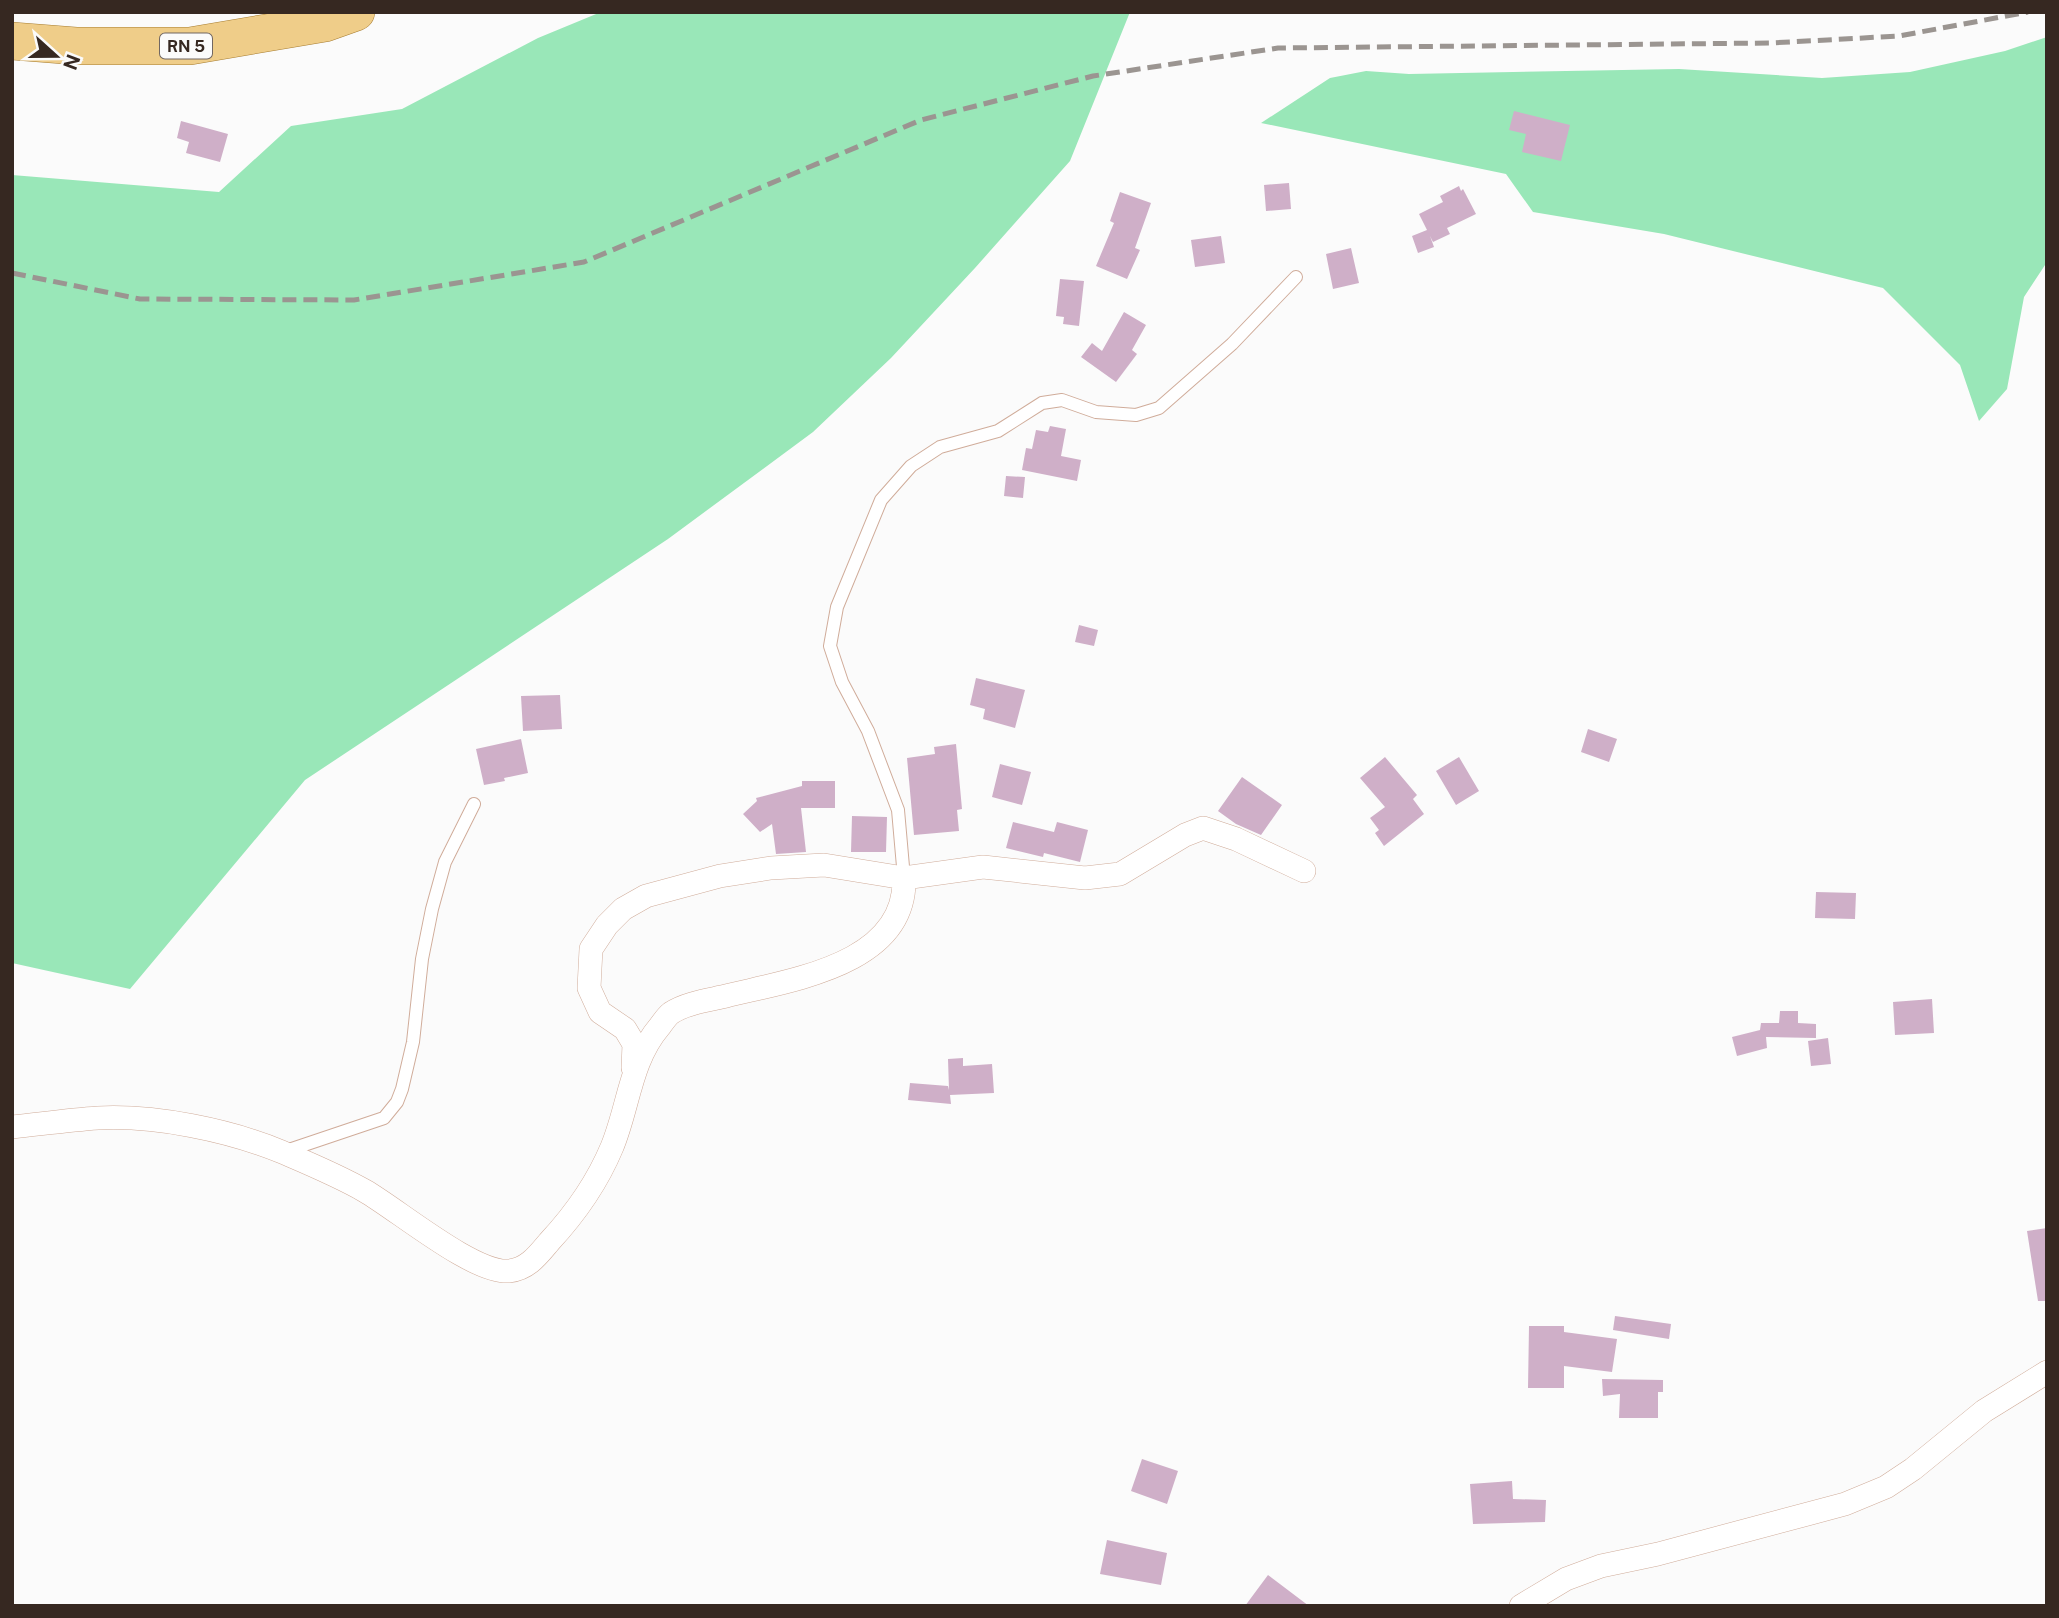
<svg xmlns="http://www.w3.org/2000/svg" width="2059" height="1618" font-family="'Public Sans',sans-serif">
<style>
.green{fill:#99e7b8}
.building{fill:#cfafc8}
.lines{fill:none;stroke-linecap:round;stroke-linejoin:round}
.lane-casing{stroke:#d0ac9a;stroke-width:14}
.street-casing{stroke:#d0ac9a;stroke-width:24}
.primary-casing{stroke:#a77d31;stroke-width:38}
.lane{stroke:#fff;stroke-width:12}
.street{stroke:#fff;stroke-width:23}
.primary{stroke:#efcd89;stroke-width:37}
.rail{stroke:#9b9591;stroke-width:5;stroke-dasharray:14 7;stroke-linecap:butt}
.labels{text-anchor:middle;stroke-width:5;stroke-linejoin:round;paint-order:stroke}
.shield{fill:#fbfbfb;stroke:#716762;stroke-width:2}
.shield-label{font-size:16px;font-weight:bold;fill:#362821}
</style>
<rect width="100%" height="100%" fill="#fbfbfb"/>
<path class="green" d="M 601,12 L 1130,12 L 1070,161 L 975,268 L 891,358 L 813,432 L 668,539 L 305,780 L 130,989 L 12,963 L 12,175 L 219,192 L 291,126 L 402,109 L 538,38 Z
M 2047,37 L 2047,262 L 2024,297 L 2007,389 L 1979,421 L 1960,365 L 1883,288 L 1664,234 L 1533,212 L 1506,174 L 1261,123 L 1330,78 L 1366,71 L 1409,74 L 1679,69 L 1822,78 L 1910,72 L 2005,51 Z"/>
<path class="building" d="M 1514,111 L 1570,125 L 1561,161 L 1522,152 L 1526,134 L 1509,130 Z
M 181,121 L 228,134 L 220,162 L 186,153 L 189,142 L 177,138 Z
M 1289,183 L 1291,209 L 1266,211 L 1264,185 Z
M 1459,186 L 1461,191 L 1463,189 L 1476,214 L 1447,228 L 1450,234 L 1433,242 L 1430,236 L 1434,247 L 1418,253 L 1412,236 L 1427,230 L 1419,214 L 1443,202 L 1440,196 Z
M 1120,192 L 1151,203 L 1135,248 L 1140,250 L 1127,279 L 1096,266 L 1114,223 L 1110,221 Z
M 1221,236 L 1225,263 L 1195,267 L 1191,240 Z
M 1351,248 L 1359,283 L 1333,289 L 1326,254 Z
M 1060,279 L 1084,281 L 1079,326 L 1063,324 L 1064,317 L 1056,316 Z
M 1124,312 L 1146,325 L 1132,350 L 1137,354 L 1116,382 L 1081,357 L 1092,343 L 1102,351 Z
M 1050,426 L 1066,429 L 1061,456 L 1081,460 L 1077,481 L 1022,470 L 1026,448 L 1032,449 L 1036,430 L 1048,432 Z
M 1006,476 L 1025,477 L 1023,498 L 1004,496 Z
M 1079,625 L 1098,630 L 1094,646 L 1075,642 Z
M 976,678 L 1025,690 L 1015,728 L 983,719 L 985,709 L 970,705 Z
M 560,695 L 562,729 L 523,731 L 521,696 Z
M 1588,729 L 1617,739 L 1609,762 L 1581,752 Z
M 521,739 L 528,773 L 504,778 L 505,781 L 484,785 L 476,749 Z
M 956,744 L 962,809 L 957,810 L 959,831 L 914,835 L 907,758 L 935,754 L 934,747 Z
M 1385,757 L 1417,795 L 1413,799 L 1424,814 L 1384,846 L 1375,833 L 1379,830 L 1370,818 L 1385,807 L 1360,778 Z
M 1459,757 L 1479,791 L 1456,805 L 1436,771 Z
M 1000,764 L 1031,772 L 1022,805 L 992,797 Z
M 1242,777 L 1282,805 L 1261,835 L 1236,824 L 1218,811 Z
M 802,781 L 835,781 L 835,808 L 801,808 L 806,852 L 776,854 L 772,824 L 760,832 L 743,814 L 757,801 L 756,798 L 802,786 Z
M 852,816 L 887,817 L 886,852 L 851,852 Z
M 1013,822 L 1054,832 L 1057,822 L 1088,830 L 1080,862 L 1044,853 L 1043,857 L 1006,848 Z
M 1816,892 L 1856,893 L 1855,919 L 1815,918 Z
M 1932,999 L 1934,1033 L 1895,1035 L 1893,1002 Z
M 1780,1011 L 1798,1011 L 1798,1023 L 1816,1024 L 1816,1038 L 1766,1037 L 1767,1048 L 1737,1056 L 1732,1037 L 1760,1030 L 1761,1023 L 1779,1023 Z
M 1828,1038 L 1831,1064 L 1811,1066 L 1808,1041 Z
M 963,1058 L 963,1066 L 992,1064 L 994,1093 L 950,1095 L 951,1104 L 908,1100 L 910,1083 L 948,1086 L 949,1090 L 948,1059 Z
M 2047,1228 L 2047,1301 L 2038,1301 L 2027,1231 Z
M 1615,1316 L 1671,1324 L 1669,1339 L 1613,1330 Z
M 1529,1326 L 1564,1326 L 1564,1332 L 1617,1339 L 1612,1372 L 1564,1366 L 1564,1388 L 1528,1388 Z
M 1602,1379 L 1663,1380 L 1663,1392 L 1658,1392 L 1658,1418 L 1619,1418 L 1620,1394 L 1603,1396 Z
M 1142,1459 L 1178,1471 L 1167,1504 L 1131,1491 Z
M 1512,1481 L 1513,1499 L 1546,1500 L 1545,1522 L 1473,1524 L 1470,1484 Z
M 1107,1540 L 1167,1553 L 1161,1585 L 1100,1574 Z
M 1268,1575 L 1309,1606 L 1245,1606 Z"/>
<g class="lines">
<g class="lane-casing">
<path id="lane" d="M 904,878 L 898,810 L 868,731 L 842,682 L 830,646 L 837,607 L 881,500 L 911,466 L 940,447 L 998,431 L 1042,403 L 1062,400 L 1096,412 L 1136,415 L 1159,408 L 1232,344 L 1296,277
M 283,1152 L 384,1118 L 397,1102 L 402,1089 L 413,1042 L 422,959 L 432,909 L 445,862 L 474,804"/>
</g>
<g class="street-casing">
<path id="street" d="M 633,1068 L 634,1044 L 625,1029 L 600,1012 L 589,988 L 591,949 L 607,925 L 623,909 L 646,896 L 720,876 L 771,868 L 824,865 L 904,878 L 983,867 L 1085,878 L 1120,874 L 1185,835 L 1203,828 L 1236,839 L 1304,871
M 12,1127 C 41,1124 69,1120 98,1118 C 155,1115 229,1130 282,1152 C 310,1164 339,1176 365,1191 C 398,1210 474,1274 509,1271 C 528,1269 538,1255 549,1242 C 575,1214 597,1183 612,1147 C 629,1106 630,1061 660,1026 C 663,1022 667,1016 671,1013 C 686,1003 709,1000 726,996 C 790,980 907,965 904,878
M 1521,1606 L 1566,1579 L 1601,1566 L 1658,1554 L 1845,1504 L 1886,1487 L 1913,1469 L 1984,1411 L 2047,1372"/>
</g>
<g class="primary-casing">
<path id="primary" d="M 12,41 L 76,46 L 190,46 L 325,23 L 356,12"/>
</g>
<use href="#lane" class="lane"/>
<use href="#street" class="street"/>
<use href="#primary" class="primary"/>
<path class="rail" d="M 12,273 L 140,299 L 354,300 L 584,262 L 921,120 L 1093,76 L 1278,48 L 1770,43 L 1899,36 L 2028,12"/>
</g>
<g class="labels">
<rect class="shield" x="160" y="33.5" width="52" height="25" rx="5"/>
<g class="shield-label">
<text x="186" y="52">RN 5</text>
</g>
</g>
<rect width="2059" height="1618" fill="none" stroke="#362821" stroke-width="28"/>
<g transform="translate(56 56) rotate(111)" stroke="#fbfbfb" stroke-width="5" paint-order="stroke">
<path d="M0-5L12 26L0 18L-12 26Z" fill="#362821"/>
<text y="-10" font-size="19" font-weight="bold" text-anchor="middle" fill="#362821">N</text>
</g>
</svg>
